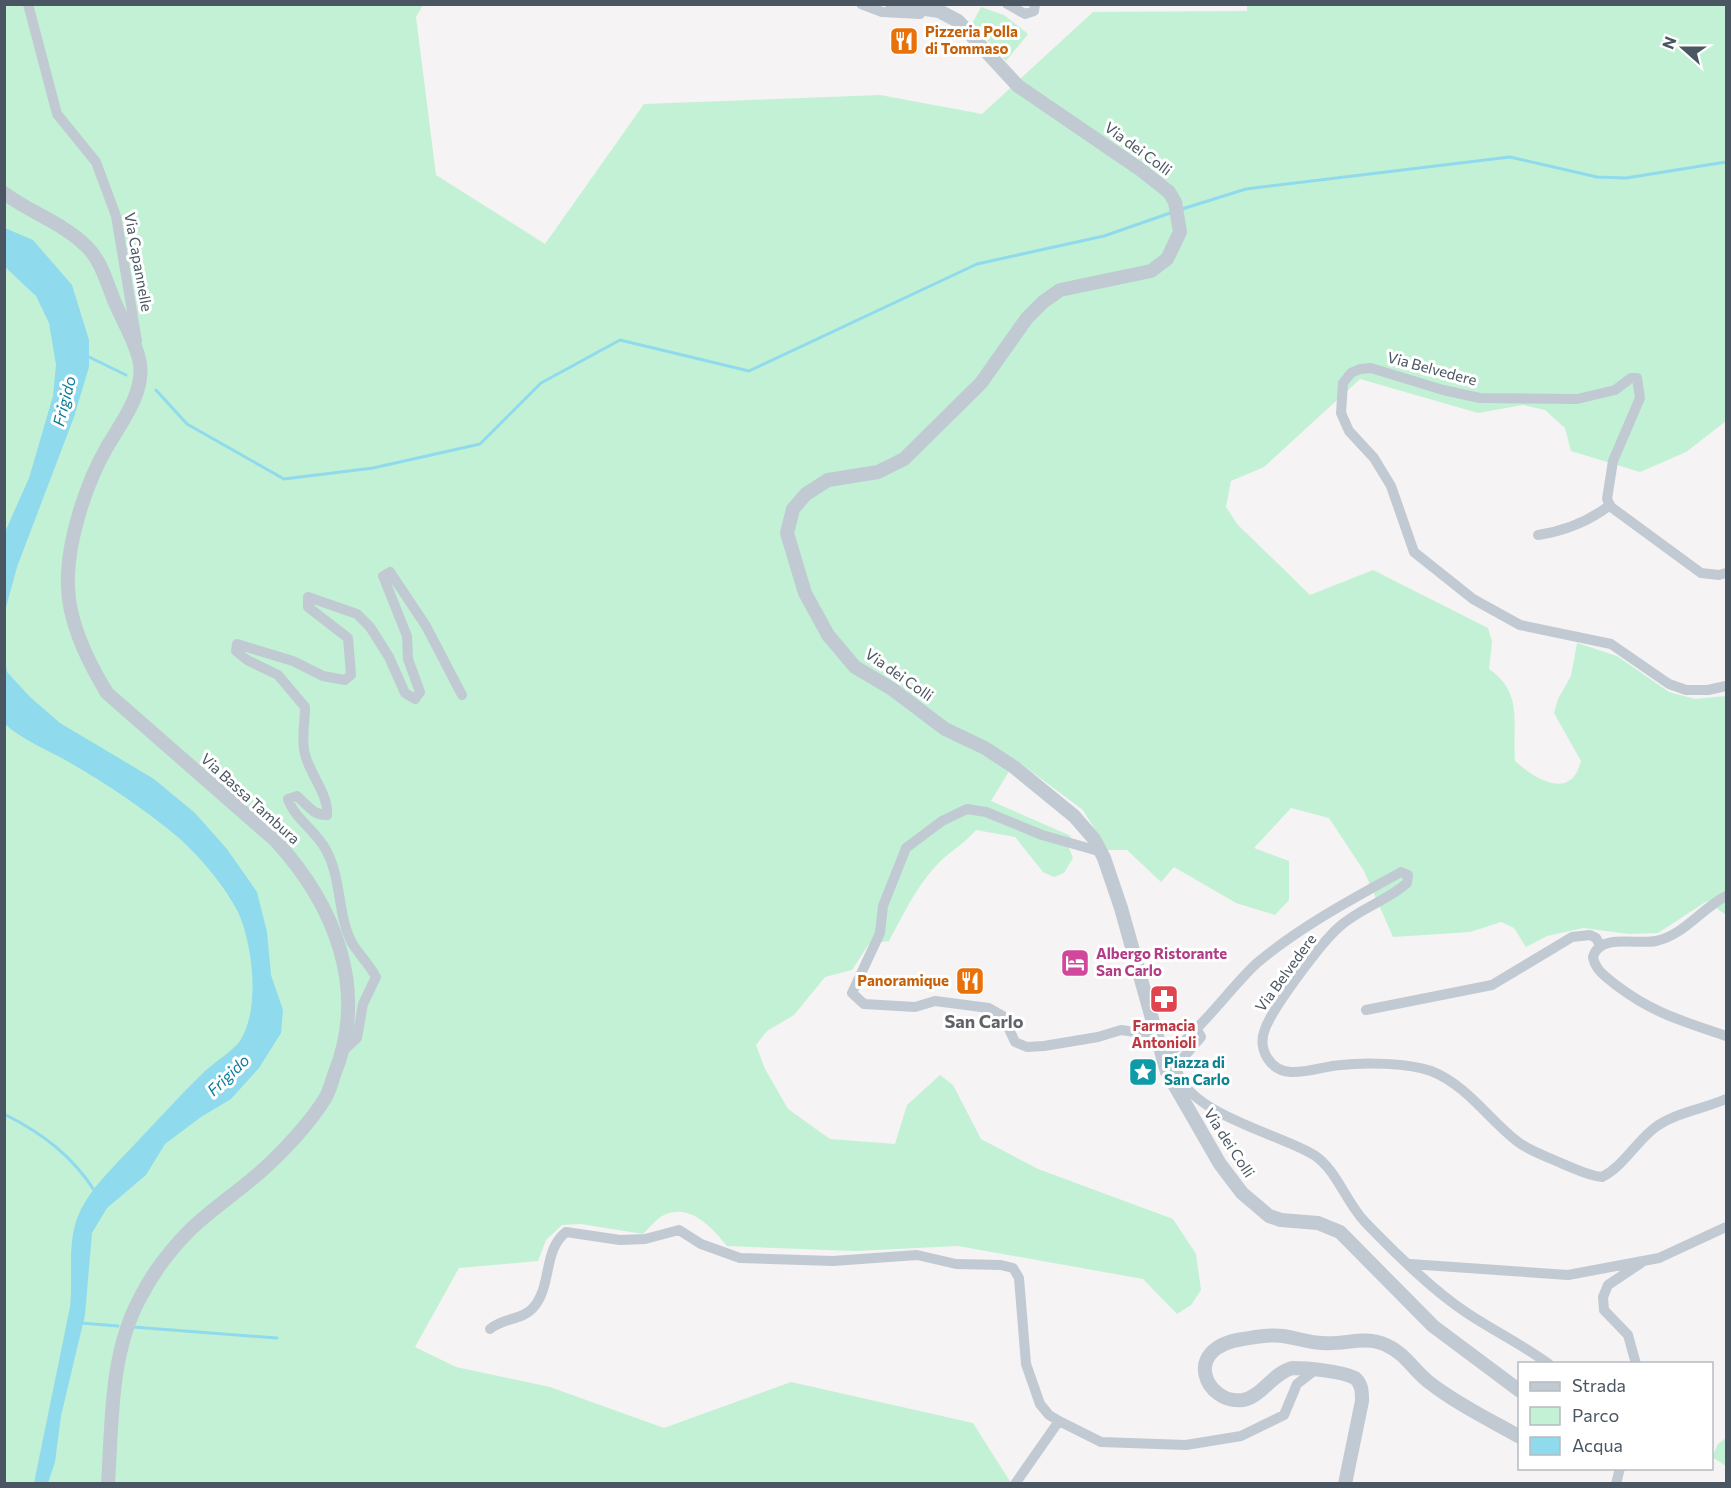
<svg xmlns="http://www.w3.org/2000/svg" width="1731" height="1488" font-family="Commissioner,sans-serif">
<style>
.green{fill:#c3f1d5}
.water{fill:#90daee}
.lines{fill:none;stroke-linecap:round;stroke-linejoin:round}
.stream{stroke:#90daee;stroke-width:3}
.minor{stroke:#c1cad2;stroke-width:10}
.tertiary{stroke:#c1cad2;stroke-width:14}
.labels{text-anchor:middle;stroke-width:6;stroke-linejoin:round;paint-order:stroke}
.food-label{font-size:15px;font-weight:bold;fill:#c56008;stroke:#fff;text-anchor:start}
.street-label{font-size:15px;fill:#4a5661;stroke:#fff}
.hotel-label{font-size:15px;font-weight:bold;fill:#b23c85;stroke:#fff;text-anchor:start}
.health-label{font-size:15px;font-weight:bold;fill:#be3a42;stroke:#fff}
.culture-label{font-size:15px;font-weight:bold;fill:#0d838f;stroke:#fff;text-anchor:start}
.water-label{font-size:16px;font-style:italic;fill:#0c7c9b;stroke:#fff}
.quarter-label{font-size:18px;font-weight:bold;fill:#5f6368;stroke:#fff}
</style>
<rect width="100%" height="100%" fill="#f5f3f3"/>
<path class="green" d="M 1247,4 L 1726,5 L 1726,421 L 1686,452 L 1640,472 L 1571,451 L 1565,428 L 1545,410 L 1523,405 L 1478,413 L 1360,379 L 1264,467 L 1231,481 L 1226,507 L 1238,525 L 1310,595 L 1373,570 L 1488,628 L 1492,642 L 1489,669 C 1524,693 1512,724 1515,761 C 1536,780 1571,801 1581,761 L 1554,713 L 1558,699 L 1571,676 L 1577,643 L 1617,656 L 1669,692 L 1695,699 L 1726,696 L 1726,915 L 1707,901 L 1658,933 L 1629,934 L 1583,928 L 1547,936 L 1526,947 L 1514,928 L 1501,922 L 1470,932 L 1393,937 L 1364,871 L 1329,818 L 1291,808 L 1254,848 L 1289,861 L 1289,900 L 1275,915 L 1236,903 L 1174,867 L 1161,882 L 1127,850 L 1107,850 L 1083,810 L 1016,760 L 991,801 L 1071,836 L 1069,848 L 1073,858 L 1064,873 L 1054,877 L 1043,872 L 1015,837 L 976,830 C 963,845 947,853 934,868 C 915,889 902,917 889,941 L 869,944 L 852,970 L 825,977 L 794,1015 L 767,1031 L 756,1045 L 765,1069 L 788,1109 L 830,1139 L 895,1144 L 907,1105 L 940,1075 L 953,1085 L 981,1139 L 1038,1169 L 1173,1219 L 1196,1254 L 1201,1290 L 1191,1305 L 1177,1314 L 1143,1279 L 958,1246 L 854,1251 L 727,1246 C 712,1228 691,1203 664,1215 C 657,1218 649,1228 643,1234 L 581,1224 L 562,1225 L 546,1240 L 538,1261 L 459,1268 L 415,1347 L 456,1367 L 550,1387 L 664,1428 L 791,1382 L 973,1423 L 1011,1483 L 5,1484 L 5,5 L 423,5 L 416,17 L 436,175 L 545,244 L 644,104 L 880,95 L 982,114 L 1093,12 L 1247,11 Z
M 981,7 L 1004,15 L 1028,34 L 1006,61 L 972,24 Z
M 1726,1438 L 1726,1466 L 1712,1457 L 1718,1444 Z"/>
<path class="water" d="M 5,228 L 33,240 L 72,285 L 89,340 L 89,367 L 74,417 L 17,567 L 5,611 L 5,532 L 29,478 L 53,396 L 56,365 L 49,323 L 36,296 L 5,267 Z
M 4,655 L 7,672 L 30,697 L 60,723 L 154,779 L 195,813 L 227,849 L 257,892 L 267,932 L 271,975 L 283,1010 L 281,1033 L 259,1068 L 231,1099 L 201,1117 L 165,1144 L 146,1175 L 107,1208 L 92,1233 L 85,1315 L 61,1416 L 55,1462 L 48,1483 L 34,1483 L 70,1307 C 74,1271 64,1236 85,1202 C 98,1181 118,1162 135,1144 C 158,1120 180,1095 204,1072 C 213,1063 236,1049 241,1039 C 260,1008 253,945 238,912 C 224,885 201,858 179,838 C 145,809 105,783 67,761 C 46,749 22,740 5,724 Z"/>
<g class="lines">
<path class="stream" d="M 1182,209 L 1246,189 L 1510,157 L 1597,177 L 1626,178 L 1726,162
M 87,356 L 126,375
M 156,390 L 187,424 L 284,479 L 373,468 L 480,444 L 541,383 L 620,340 L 749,371 L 977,264 L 1104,236 L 1173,212
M 4,1114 C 42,1133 73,1156 96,1193
M 81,1323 L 118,1326
M 133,1327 L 277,1338"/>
<path class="minor" d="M 28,4 L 57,114 L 96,162 L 116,216 L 137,341
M 861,4 L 882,12 L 920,14
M 1007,4 L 1025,14 L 1034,11 L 1035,4
M 1538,535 C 1564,531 1588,522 1610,505
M 1726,573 L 1719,575 L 1701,573 L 1611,507 L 1607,499 L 1613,461 L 1640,398 L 1637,378 L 1631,378 L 1615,390 L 1577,399 L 1480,398 L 1443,390 L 1371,368 L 1360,369 L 1351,373 L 1343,383 L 1341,413 L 1349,431 L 1374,458 L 1391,486 L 1414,552 L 1473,599 L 1520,625 L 1611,644 L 1669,684 L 1686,690 L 1708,690 L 1726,686
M 1102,852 L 1042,835 L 986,812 L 967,809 L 942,821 L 906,848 L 883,906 L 880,933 L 852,993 L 864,1004 L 915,1007 L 935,1001 L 989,1008 L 1003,1016 L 1015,1042 L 1027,1047 L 1044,1046 L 1098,1037 L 1121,1030 L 1156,1035
M 1726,896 C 1701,909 1684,935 1656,941 C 1636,945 1600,933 1593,957 C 1595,970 1606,977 1616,985 C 1654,1014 1683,1021 1726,1036
M 1366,1010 L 1492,985 L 1572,937 L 1590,935 L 1596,938 L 1600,945
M 1196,1028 L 1201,1037 L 1176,1066 C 1184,1114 1279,1133 1314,1155 C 1336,1169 1346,1202 1365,1222 C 1395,1253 1432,1290 1467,1313 C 1494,1331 1523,1345 1549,1364
M 345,1049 L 357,1038 L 363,1004 L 376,977 C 369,964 358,953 352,943 C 337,914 342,879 326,850 C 317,832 294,818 288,799 L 297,796 C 306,804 314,816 327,815 C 329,795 309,773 305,754 C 301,740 305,722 305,707 L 278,675 L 247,660 L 236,651 L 237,644 L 293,661 L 323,676 L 345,680 L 351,675 L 348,638 L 308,607 L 308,597 L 357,614 L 370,627 L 389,657 L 405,693 L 415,699 L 420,692 L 408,659 L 407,636 L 383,576 L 390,572 L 426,626 L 462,695
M 1162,1056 C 1190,1045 1232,985 1257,963 C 1301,926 1351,900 1401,872 L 1408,875 L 1407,883 C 1387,901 1360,908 1339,927 C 1321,943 1273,1007 1265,1029 C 1257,1049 1270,1071 1291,1072 C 1307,1073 1325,1066 1341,1065 C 1364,1062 1409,1063 1431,1071 C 1467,1085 1489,1120 1518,1142 C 1531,1152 1549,1157 1563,1164 C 1576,1169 1588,1176 1602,1177 C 1624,1166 1636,1141 1657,1126 C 1678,1112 1703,1109 1726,1099
M 1410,1264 L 1568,1275 L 1659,1258 L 1726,1227
M 490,1329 C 503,1318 521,1320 532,1309 C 553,1287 542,1251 566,1232 L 620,1240 L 645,1239 L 679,1230 L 701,1244 L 740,1258 L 833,1261 L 917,1255 L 956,1264 L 1001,1265 L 1013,1268 L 1019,1278 L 1026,1364 L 1040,1404 L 1049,1415 L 1059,1421 L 1101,1442 L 1186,1445 L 1241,1436 L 1284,1415 L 1297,1384 L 1315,1370
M 1636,1364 L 1628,1335 L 1604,1310 L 1603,1297 L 1608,1285 L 1641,1263
M 1015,1484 L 1059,1421
M 1616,1484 L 1620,1468"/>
<path class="tertiary" d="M 892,4 L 939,11 L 958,21 L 1018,86 L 1141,170 L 1169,192 L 1175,202 L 1180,232 L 1167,259 L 1151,271 L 1060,290 L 1043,302 L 1027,318 L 981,383 L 904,459 L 878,472 L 828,480 L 806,494 L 793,509 L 787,533 L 805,593 L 828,635 L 855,667 L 892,689 L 945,729 L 985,748 L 1014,767 L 1074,816 L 1094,839 L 1104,858 L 1121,908 L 1167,1072 L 1220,1164 L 1242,1193 L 1269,1216 L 1281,1220 L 1318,1223 L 1340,1232 L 1433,1326 L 1520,1391
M 4,193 C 31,213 65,224 88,248 C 102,262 108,287 116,305 C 124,323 137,345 140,364 C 144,394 121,423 107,447 C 86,483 66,544 68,587 C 69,623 88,662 107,693 L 275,840 C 335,905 369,990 334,1075 C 331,1084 329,1093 324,1100 C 309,1124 288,1146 268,1165 C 244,1188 215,1206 191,1229 C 172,1248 152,1274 140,1298 C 110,1353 112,1422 108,1484
M 1345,1484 L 1362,1401 C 1362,1392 1362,1384 1355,1378 C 1342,1371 1306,1368 1292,1368 C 1273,1373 1261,1397 1243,1400 C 1206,1405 1180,1348 1243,1339 C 1256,1337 1270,1334 1283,1336 C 1297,1338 1310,1343 1323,1343 C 1346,1345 1364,1335 1386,1345 C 1405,1353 1414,1371 1430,1383 C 1457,1404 1490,1420 1520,1437"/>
</g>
<defs>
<g id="restaurant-square" transform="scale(1.5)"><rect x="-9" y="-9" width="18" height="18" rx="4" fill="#e8710a" stroke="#fff"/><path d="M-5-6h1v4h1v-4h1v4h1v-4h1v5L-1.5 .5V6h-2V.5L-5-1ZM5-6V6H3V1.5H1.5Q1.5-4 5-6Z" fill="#fff"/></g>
<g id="hotel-square" transform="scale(1.5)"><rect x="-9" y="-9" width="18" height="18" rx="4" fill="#d1479c" stroke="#fff"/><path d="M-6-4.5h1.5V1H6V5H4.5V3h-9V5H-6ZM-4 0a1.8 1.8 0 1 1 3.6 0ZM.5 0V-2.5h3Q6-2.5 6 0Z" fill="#fff"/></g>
<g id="pharmacy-square" transform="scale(1.5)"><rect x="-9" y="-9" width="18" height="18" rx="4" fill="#e0444e" stroke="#fff"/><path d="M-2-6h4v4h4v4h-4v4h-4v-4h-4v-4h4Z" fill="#fff"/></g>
<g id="sight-square" transform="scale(1.5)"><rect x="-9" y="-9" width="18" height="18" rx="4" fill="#0f9aa8" stroke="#fff"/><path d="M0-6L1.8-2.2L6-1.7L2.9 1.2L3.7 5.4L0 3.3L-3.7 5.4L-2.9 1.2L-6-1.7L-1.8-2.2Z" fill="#fff"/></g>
</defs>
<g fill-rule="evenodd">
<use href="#restaurant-square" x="904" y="41"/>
<use href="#hotel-square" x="1075" y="963"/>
<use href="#restaurant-square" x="970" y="981"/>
<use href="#pharmacy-square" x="1164" y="999"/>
<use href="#sight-square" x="1143" y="1072"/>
</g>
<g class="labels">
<g class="food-label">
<text x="925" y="37">Pizzeria Polla<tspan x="925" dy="17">di Tommaso</tspan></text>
<text x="949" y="986" text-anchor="end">Panoramique</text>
</g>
<g class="street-label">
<text transform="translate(1138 149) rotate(36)" y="5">Via dei Colli</text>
<text transform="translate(138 262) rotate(80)" y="5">Via Capannelle</text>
<text transform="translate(1432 369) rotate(15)" y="5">Via Belvedere</text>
<text transform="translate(899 675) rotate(35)" y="5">Via dei Colli</text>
<text transform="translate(250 799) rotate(42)" y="5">Via Bassa Tambura</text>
<text transform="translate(1286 973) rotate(-54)" y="5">Via Belvedere</text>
<text transform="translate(1229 1143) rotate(57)" y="5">Via dei Colli</text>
</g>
<g class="hotel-label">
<text x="1096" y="959">Albergo Ristorante<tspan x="1096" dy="17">San Carlo</tspan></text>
</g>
<g class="health-label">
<text x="1164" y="1031">Farmacia<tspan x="1164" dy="17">Antonioli</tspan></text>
</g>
<g class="culture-label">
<text x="1164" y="1068">Piazza di<tspan x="1164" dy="17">San Carlo</tspan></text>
</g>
<g class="water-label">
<text transform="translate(64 401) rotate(-76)" y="6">Frigido</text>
<text transform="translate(228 1075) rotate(-44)" y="6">Frigido</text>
</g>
<g class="quarter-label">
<text x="984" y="1028">San Carlo</text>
</g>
</g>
<rect width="1731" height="1488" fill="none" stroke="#4a5661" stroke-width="12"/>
<rect x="1518" y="1362" width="195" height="108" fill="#ffffff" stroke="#b7bbc0" stroke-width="1.5"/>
<rect x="1530" y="1382" width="30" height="9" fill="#c1cad2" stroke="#b7bbc0" stroke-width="1.5"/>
<text x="1572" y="1392" font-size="18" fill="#4a5661">Strada</text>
<rect x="1530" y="1407" width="30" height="18" fill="#c3f1d5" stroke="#b7bbc0" stroke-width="1.5"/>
<text x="1572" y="1422" font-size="18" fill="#4a5661">Parco</text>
<rect x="1530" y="1437" width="30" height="18" fill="#90daee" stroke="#b7bbc0" stroke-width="1.5"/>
<text x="1572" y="1452" font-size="18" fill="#4a5661">Acqua</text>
<g transform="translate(1683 48) rotate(291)" stroke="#ffffff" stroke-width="4.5" paint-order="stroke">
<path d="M0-4.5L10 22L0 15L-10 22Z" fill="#4a5661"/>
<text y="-9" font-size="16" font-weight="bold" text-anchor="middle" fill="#4a5661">N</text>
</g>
</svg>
